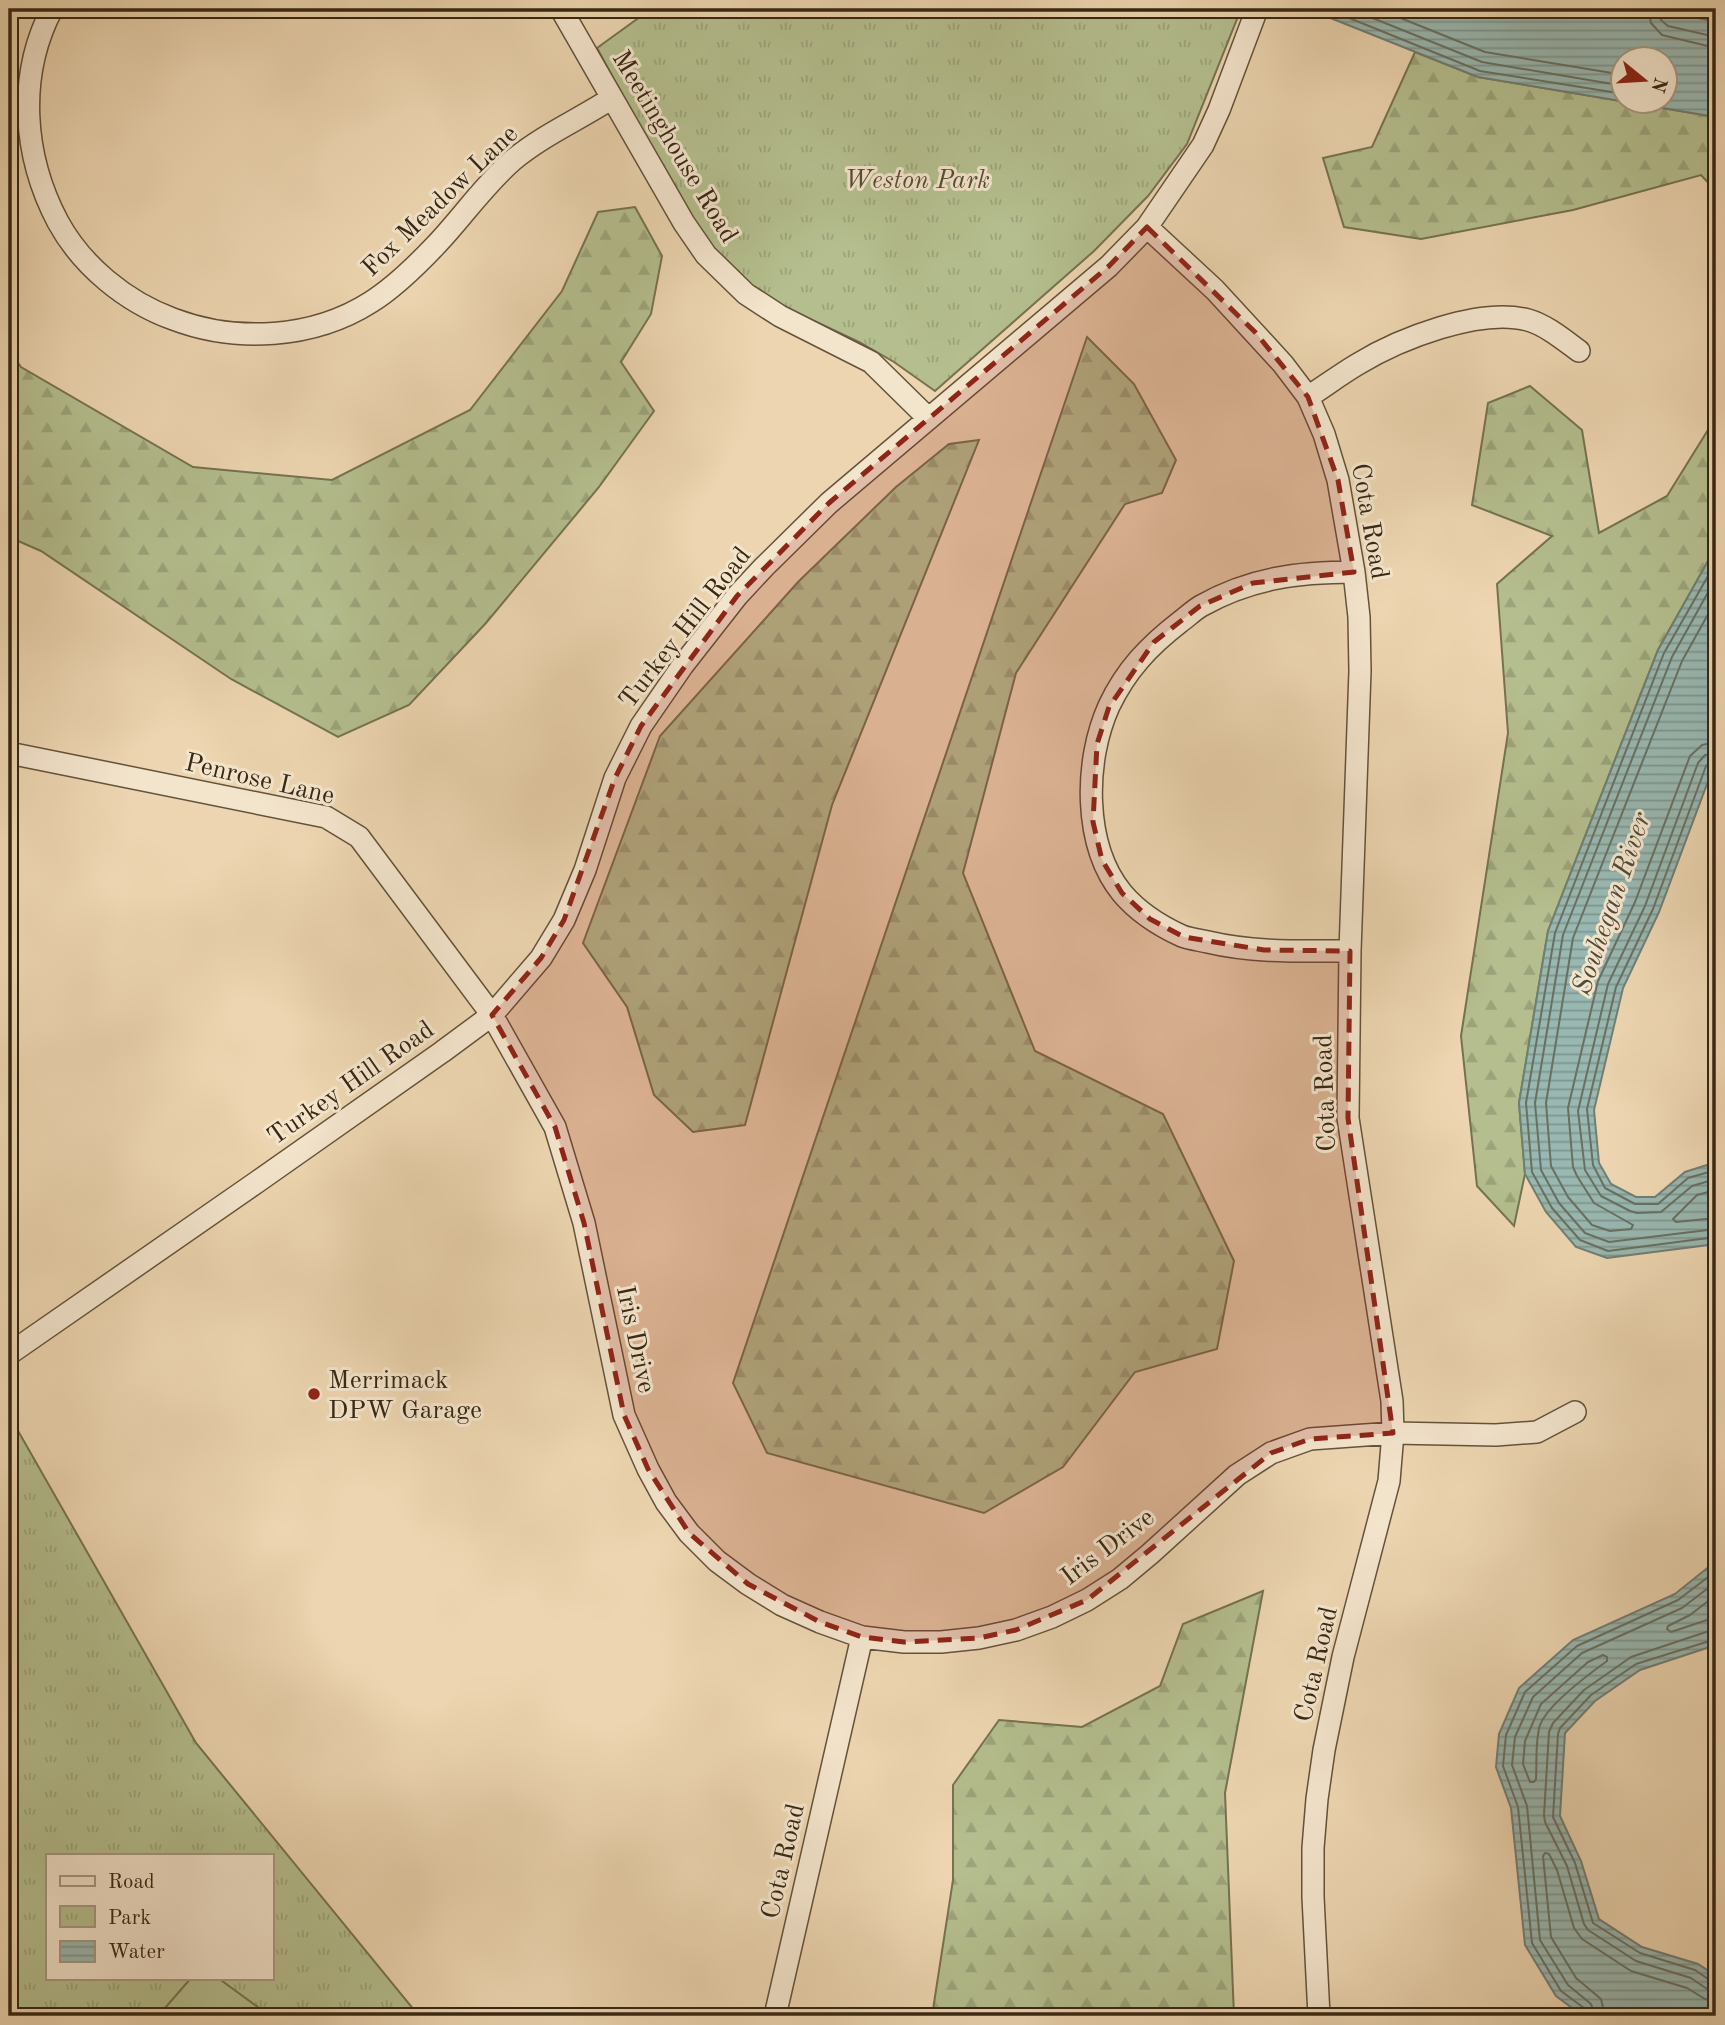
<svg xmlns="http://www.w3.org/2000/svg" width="1725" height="2025" font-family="'Old Standard TT',serif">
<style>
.forest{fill:url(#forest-firs);stroke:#767250;stroke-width:2}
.park{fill:url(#park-tufts);stroke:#767250;stroke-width:2;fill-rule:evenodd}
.garden{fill:#b4be8e;stroke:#767250;stroke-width:2}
.water{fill:url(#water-rules);stroke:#727e72;stroke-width:2;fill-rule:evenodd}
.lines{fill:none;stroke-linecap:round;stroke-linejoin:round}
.shore{stroke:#687062;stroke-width:2}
.minor-casing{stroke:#64523a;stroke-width:24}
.minor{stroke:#f3e4cc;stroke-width:21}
.marked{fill:#8f2418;fill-opacity:0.2;stroke:#8f2418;stroke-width:5;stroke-dasharray:14 9;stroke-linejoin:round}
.poi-dot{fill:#8f2418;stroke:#f3e4cc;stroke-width:2.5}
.labels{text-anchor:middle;stroke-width:6;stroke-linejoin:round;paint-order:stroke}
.street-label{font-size:26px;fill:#372713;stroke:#f3e4cc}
.park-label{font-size:26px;font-style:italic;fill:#564d32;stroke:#f3e4cc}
.poi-label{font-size:26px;fill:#372713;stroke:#f3e4cc;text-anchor:start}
.water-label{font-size:28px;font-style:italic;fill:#504b3a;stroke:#f3e4cc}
</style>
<defs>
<pattern id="forest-firs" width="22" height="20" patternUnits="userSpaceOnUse" patternTransform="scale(1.75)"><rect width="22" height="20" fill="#b4be8e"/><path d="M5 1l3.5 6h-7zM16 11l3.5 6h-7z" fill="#9ba37a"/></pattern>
<pattern id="park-tufts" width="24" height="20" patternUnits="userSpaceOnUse" patternTransform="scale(1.75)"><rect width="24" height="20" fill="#b4be8e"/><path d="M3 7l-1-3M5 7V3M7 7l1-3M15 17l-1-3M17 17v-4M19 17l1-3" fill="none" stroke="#9ba37a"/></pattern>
<pattern id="water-rules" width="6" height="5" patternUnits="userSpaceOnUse" patternTransform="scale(1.75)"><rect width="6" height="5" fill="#99b8b1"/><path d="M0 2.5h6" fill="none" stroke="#7e968f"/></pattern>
</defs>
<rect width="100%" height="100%" fill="#ecd5b0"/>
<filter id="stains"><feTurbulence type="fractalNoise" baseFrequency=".00286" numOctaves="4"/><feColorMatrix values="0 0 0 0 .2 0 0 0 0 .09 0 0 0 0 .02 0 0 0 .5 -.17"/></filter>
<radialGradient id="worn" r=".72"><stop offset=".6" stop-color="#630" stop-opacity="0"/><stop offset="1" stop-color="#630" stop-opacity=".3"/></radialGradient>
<path class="forest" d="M 1415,52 L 1478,77 L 1716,117 L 1716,191 L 1701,175 L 1573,210 L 1421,239 L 1344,227 L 1323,158 L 1372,147 Z
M 635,207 L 662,256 L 651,314 L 621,362 L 654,411 L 599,487 L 486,623 L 409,705 L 338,737 L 231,679 L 41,551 L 9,537 L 9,350 L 21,367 L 193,467 L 332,480 L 470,410 L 562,291 L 598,212 Z
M 1087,337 L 1134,384 L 1176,460 L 1162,493 L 1125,504 L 1016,673 L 963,873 L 1035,1051 L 1163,1114 L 1234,1261 L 1217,1349 L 1135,1372 L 1063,1467 L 984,1513 L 767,1453 L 733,1383 Z
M 1530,386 L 1582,430 L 1599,533 L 1667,496 L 1716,417 L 1716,552 L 1708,561 L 1658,650 L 1548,931 L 1519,1103 L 1525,1174 L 1514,1226 L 1477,1186 L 1461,1036 L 1508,733 L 1497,584 L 1552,536 L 1472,505 L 1488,403 Z
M 979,440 L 832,805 L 745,1125 L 693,1132 L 654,1095 L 627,1007 L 583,943 L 660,736 L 798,582 L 896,487 L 949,444 Z
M 1263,1591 L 1225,1793 L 1234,2016 L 932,2016 L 953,1880 L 953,1785 L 999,1720 L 1082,1727 L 1160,1686 L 1183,1624 Z"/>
<path class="park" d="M 651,9 L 1241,9 L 1187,144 L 1148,196 L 1094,251 L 935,391 L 894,362 L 859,342 L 767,299 L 722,265 L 690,221 L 597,48 Z
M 9,1415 L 196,1743 L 419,2016 L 9,2016 ZM 47,1855 L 271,1855 L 271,1978 L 47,1978 Z"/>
<path class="garden" d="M 191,1978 L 218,1978 L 270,2016 L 158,2016 Z"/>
<path class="water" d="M 1308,9 L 1657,9 L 1716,22 L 1716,117 L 1478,77 ZM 1624,60 L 1666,60 L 1666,102 L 1624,102 Z
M 1716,552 L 1716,760 L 1659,912 L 1623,988 L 1594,1110 L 1599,1163 L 1611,1184 L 1636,1197 L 1655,1197 L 1685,1172 L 1716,1162 L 1716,1244 L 1607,1258 L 1576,1247 L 1546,1212 L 1525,1174 L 1519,1103 L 1548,931 L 1658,650 L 1708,561 Z
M 1716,1561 L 1716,1645 L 1640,1670 L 1595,1701 L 1565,1733 L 1560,1816 L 1581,1861 L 1599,1919 L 1642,1947 L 1698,1964 L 1716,1976 L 1716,2016 L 1583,2016 L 1556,1996 L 1525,1945 L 1511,1808 L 1496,1767 L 1499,1734 L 1519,1688 L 1573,1640 L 1675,1594 Z"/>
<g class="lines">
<path class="shore" d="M 1327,9 L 1480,71 L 1624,94
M 1350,9 L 1482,62 L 1624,86
M 1378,9 L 1485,52 L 1624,75
M 1648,9 L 1651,23 L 1662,35 L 1716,48
M 1658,9 L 1661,20 L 1668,26 L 1716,37
M 1716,562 L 1664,653 L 1555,933 L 1526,1103 L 1532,1172 L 1552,1208 L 1580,1240 L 1608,1251 L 1716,1237
M 1716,578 L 1672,657 L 1563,935 L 1535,1103 L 1541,1170 L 1559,1203 L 1585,1233 L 1609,1242 L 1716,1229
M 1716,600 L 1682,661 L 1573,938 L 1546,1103 L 1551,1166 L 1568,1197 L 1592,1225 L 1610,1231 L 1631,1229 L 1633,1225 L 1594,1203 L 1577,1176 L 1573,1167 L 1568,1108 L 1598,981 L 1635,902 L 1690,756 L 1702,745 L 1716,742
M 1716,753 L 1705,755 L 1698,763 L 1645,906 L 1608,984 L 1578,1111 L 1585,1170 L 1601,1196 L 1630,1211 L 1637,1213 L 1661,1212 L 1692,1186 L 1716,1179
M 1716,761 L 1711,762 L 1706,766 L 1653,909 L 1616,987 L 1587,1109 L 1593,1165 L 1605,1188 L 1635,1204 L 1658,1204 L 1688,1178 L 1716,1170
M 1716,1190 L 1697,1195 L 1673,1219 L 1676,1222 L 1716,1218
M 1716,1595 L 1690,1615 L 1668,1626 L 1667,1629 L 1671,1632 L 1707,1620 L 1716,1619
M 1716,1630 L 1709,1631 L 1631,1657 L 1584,1690 L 1553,1723 L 1549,1732 L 1544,1815 L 1545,1822 L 1567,1866 L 1584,1924 L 1588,1930 L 1636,1961 L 1691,1978 L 1707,1989 L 1716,1990
M 1716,1639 L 1636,1664 L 1591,1695 L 1560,1728 L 1558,1734 L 1553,1817 L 1575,1863 L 1593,1923 L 1640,1953 L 1695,1970 L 1711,1981 L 1716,1981
M 1603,1655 L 1607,1657 L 1607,1661 C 1589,1674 1548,1704 1540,1725 C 1535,1741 1537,1762 1536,1779 L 1534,1782 L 1530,1782 L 1523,1764 L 1525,1741 L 1541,1704 L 1588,1662 Z
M 1586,2016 L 1584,2008 L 1561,1991 L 1532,1943 L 1518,1807 L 1503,1766 L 1506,1735 L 1525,1692 L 1577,1646 L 1678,1600 L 1716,1571
M 1595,2016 L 1591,2004 L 1568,1985 L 1540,1940 L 1527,1806 L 1512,1765 L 1515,1737 L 1533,1697 L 1582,1653 L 1682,1608 L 1716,1582
M 1605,2016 L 1601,1999 L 1576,1978 L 1551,1937 L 1543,1856 L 1545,1853 L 1549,1854 L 1557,1870 L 1574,1928 L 1582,1939 L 1631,1971 L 1687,1988 L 1705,1999 L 1716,2001"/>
<g class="minor-casing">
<path id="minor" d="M 52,9 C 17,76 23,156 58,222 C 82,266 126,302 173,319 C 236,343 313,339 371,302 C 395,287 416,266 435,246 C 462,218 483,186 513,160 C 543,135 580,119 612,98
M 561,9 L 684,223 L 706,255 L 746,294 L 780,316 L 871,362 L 928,418
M 1147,227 L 1215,290 L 1283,364 L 1308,397 L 1324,434 L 1338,480 L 1354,572 L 1359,617 L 1360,671 L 1350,951 L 1348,1118 L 1392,1401 L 1393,1433 L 1389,1481 L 1343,1657 L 1324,1750 L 1317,1799 L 1313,1848 L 1313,1897 L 1319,2016
M 1308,397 C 1325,386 1341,374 1358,364 C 1399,339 1480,307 1528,320 C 1546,325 1564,340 1579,351
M 9,753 L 326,817 L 359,837 L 492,1015 L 555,1127 L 584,1223 L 624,1415 L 648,1469 L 666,1502 L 689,1533 L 717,1561 L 748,1584 L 782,1605 L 820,1622 L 862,1637 L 904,1642 L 941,1642 L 979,1638 L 1016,1630 L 1052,1617 L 1087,1600 L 1120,1579 L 1150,1554 L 1237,1475 L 1271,1453 L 1310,1439 L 1393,1433 L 1496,1435 L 1537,1432 L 1575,1412
M 1350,951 C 1303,951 1254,953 1208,942 C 1199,940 1190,939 1182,936 C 1160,926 1138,912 1122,893 C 1083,845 1084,761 1109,706 C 1126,670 1149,646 1180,622 C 1187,617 1194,610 1201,606 C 1250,578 1299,572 1354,572
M 9,1354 L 257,1182 L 442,1052 L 492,1015 L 541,958 L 564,920 L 585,870 L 615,778 L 641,726 L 683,665 L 737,596 L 764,567 L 829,503 L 1109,266 L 1147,227 L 1203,145 L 1219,110 L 1257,9
M 775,2016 L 862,1637"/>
</g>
<use href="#minor" class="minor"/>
</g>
<path class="marked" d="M 1147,227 L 1255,332 L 1308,397 L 1338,480 L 1354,572 L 1253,583 L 1200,606 L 1154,642 L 1109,707 L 1097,744 L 1093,822 L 1102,860 L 1122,893 L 1150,919 L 1184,937 L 1264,950 L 1350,951 L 1348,1118 L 1393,1433 L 1310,1439 L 1271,1453 L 1087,1600 L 1016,1630 L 979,1638 L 904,1642 L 862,1637 L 820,1622 L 748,1584 L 689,1533 L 648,1469 L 624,1415 L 584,1223 L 555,1127 L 492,1015 L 541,958 L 564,920 L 615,778 L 641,726 L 737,596 L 829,503 L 1109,266 Z"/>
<circle class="poi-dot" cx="314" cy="1394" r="7"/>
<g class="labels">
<g class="street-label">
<text transform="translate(676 146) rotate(59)" y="9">Meetinghouse Road</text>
<text transform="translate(439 200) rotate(-44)" y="9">Fox Meadow Lane</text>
<text transform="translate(1371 521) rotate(80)" y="9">Cota Road</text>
<text transform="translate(684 627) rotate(-52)" y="9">Turkey Hill Road</text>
<text transform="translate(260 778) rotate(13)" y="9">Penrose Lane</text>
<text transform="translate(350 1082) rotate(-35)" y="9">Turkey Hill Road</text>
<text transform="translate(1324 1093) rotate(-92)" y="9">Cota Road</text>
<text transform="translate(637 1339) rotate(78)" y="9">Iris Drive</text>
<text transform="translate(1107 1546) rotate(-37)" y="9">Iris Drive</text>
<text transform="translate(1315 1664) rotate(-77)" y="9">Cota Road</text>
<text transform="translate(782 1861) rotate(-77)" y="9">Cota Road</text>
</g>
<g class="park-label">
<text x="917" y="188">Weston Park</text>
</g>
<g class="poi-label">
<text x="328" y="1388">Merrimack<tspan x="328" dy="30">DPW Garage</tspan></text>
</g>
<g class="water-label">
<text transform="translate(1610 903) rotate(-71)" y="10">Souhegan River</text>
</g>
</g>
<rect width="1725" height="2025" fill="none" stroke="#ecd5b0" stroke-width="35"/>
<rect x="10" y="10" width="1704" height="2004" fill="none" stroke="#372713" stroke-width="3.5"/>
<rect x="18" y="18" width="1690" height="1990" fill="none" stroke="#372713" stroke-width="2"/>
<rect x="46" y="1854" width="228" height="126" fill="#f3e4cc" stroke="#a89882" stroke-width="2"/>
<rect x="60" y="1876" width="35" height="10" fill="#f3e4cc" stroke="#a89882" stroke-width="2"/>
<text x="108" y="1888" font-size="21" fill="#372713">Road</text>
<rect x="60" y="1906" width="35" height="21" fill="url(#park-tufts)" stroke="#a89882" stroke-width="2"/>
<text x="108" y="1924" font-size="21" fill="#372713">Park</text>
<rect x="60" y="1941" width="35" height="21" fill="url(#water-rules)" stroke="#a89882" stroke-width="2"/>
<text x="108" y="1958" font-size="21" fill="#372713">Water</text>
<g transform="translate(1644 80) rotate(108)"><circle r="33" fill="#f3e4cc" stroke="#a89882" stroke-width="2"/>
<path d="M0-5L12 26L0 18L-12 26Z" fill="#8f2418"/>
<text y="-10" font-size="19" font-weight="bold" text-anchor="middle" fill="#372713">N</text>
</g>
<rect width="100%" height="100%" filter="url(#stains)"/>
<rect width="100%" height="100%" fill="url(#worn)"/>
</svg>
